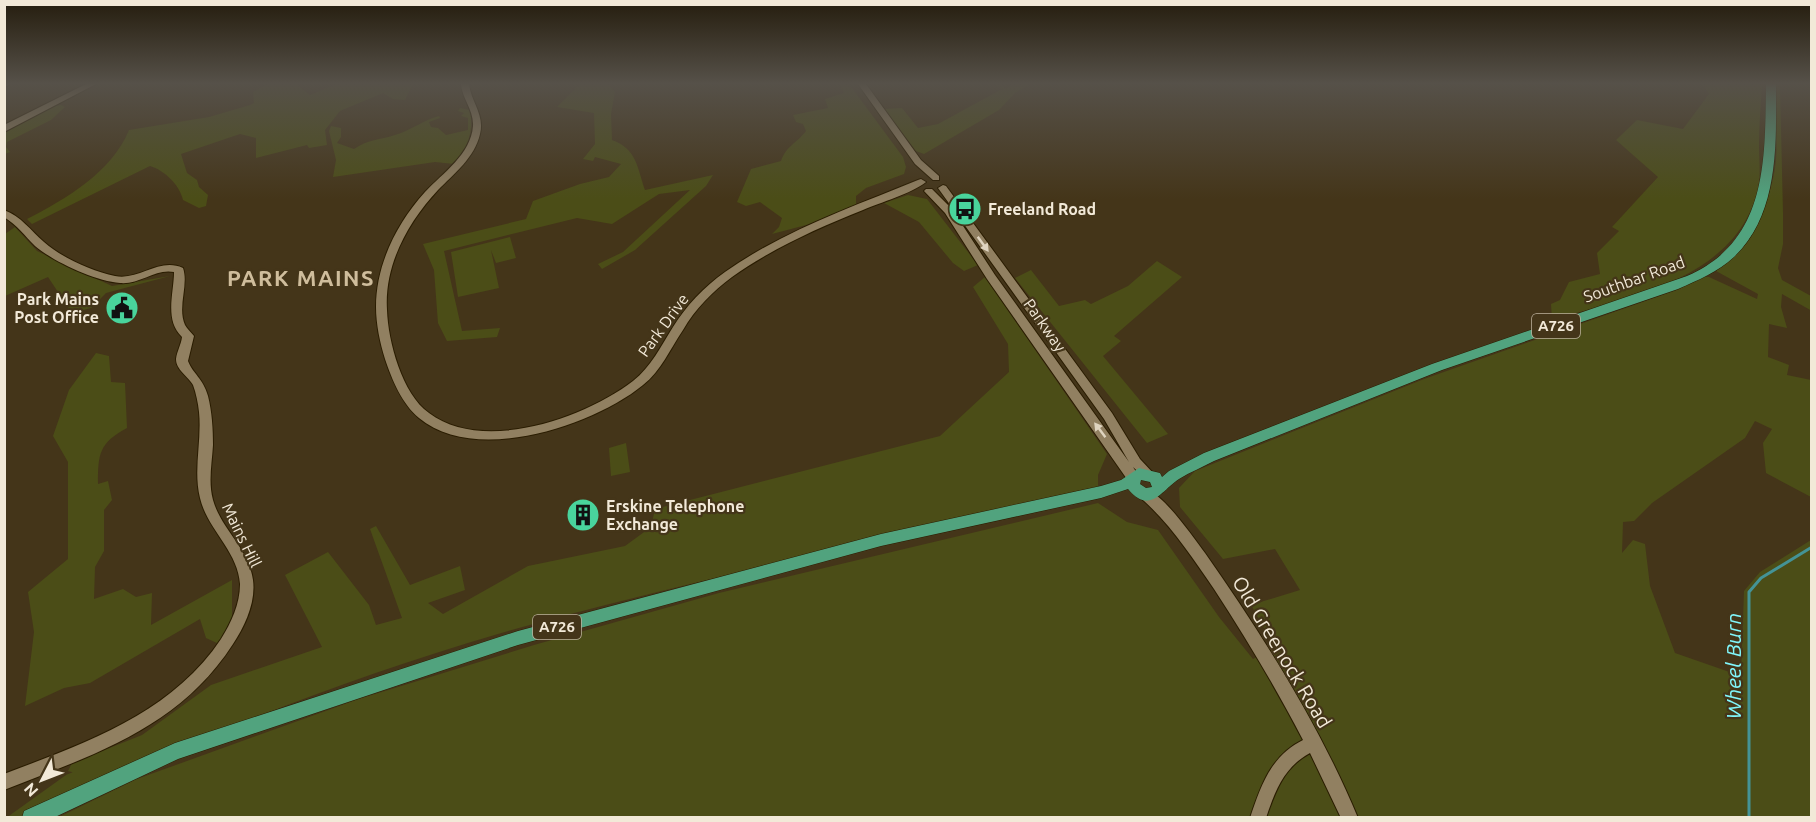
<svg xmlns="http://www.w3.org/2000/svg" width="1816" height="822" font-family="Ubuntu,sans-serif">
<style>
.green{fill:#4b4d17}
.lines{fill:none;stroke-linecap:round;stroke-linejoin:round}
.stream{stroke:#449396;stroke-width:3}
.secondary-casing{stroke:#2a1c01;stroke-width:2}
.primary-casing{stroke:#2a1c01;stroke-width:1}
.secondary{fill:#918061;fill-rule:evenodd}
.primary{fill:#51a37e;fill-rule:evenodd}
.oneway{fill:#dfd4c0}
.labels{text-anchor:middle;stroke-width:4.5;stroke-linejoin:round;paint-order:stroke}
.shield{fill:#443519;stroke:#beb39f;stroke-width:1.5}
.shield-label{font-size:15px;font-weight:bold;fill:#f2e9d8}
.poi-label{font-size:16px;font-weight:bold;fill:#f2e9d8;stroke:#443519;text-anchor:start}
.street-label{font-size:16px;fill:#f2e9d8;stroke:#443519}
.near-street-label{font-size:20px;fill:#f2e9d8;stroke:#443519}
.near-water-label{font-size:21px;font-style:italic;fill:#81f7fc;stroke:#443519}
.district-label{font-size:22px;font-weight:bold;letter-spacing:1.5px;fill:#cfbd9c;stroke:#443519}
</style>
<rect width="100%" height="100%" fill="#443519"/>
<path class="green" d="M 267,84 L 296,84 L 310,95 L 337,84 L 413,84 L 405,100 L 393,99 L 383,93 L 340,111 L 325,130 L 327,145 L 309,148 L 307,145 L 256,158 L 256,138 L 240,134 L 181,154 L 187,173 L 197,180 L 199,187 L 208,195 L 206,206 L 199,208 L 183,200 C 180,185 164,170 150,166 L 32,224 L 27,219 C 66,199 112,172 129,130 L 209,117 L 250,105 L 254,103 L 253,92 Z
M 580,84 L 609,84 L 615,92 L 611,114 L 612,140 C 637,149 637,167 645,190 L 713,175 L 706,186 L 635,250 L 602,269 L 598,264 L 623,252 L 690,190 L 659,194 L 612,224 L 577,218 L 444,251 L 462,331 L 500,328 L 497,337 L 447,341 L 438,323 L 434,270 L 423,244 L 526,219 L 533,201 L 580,184 L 609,177 L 621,164 L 595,157 L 593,161 L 583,159 L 595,144 L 594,113 L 557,107 Z
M 839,84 L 849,84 L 903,157 L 906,167 L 904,174 L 866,188 L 856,196 L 856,205 L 810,224 L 772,234 L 779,227 L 782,218 L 760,202 L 746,206 L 737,202 L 751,169 L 781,161 C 786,146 797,143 806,131 L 803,124 L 796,122 L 793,115 L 828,108 L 825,99 L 844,93 Z
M 995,84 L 1002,84 L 1005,89 L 1013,84 L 1030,84 L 1015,93 L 999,110 L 924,154 L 916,151 L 884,109 L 902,108 L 918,128 L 938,124 L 1002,89 Z
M 1703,84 L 1762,84 C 1761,104 1759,124 1759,144 C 1759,159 1761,173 1758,189 C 1736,280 1628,297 1552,320 L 1551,304 L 1560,300 L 1569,282 L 1600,274 L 1597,253 L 1619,231 L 1612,227 L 1658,177 L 1616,140 L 1637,120 L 1683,129 L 1709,94 Z
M 1774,84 L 1780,84 L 1783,213 L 1783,244 L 1778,268 L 1782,280 L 1811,296 L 1812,311 L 1782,294 L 1781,307 L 1787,328 L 1769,324 L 1768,357 L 1789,365 L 1787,375 L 1811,380 L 1811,497 L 1766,473 L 1763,443 L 1772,429 L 1755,421 L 1745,438 L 1652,503 L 1634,521 L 1623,522 L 1622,553 L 1633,540 L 1645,544 L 1650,586 L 1675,653 L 1741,676 L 1744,591 L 1760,572 L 1811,540 L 1811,817 L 57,818 L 137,779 L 359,699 L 534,645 L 719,593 L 1098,503 L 1127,522 L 1158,530 L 1219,617 L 1253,659 L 1275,648 L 1251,605 L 1300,590 L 1275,549 L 1223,559 L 1180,507 L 1179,488 L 1195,471 L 1424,379 L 1677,290 L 1703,277 L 1709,277 L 1757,299 L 1758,294 L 1716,271 C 1747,246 1769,208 1775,168 C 1779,141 1774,111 1774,84 Z
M 61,105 L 65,107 L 51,120 L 7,142 L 6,147 L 10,152 L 5,154 L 5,133 L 44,108 Z
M 460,108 L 470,110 C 474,130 468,149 454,164 L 435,162 L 333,177 L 336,160 L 329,131 L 331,126 L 341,128 L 341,137 L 337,143 L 354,149 C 369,139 379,140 395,135 C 412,130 423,120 439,116 L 440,118 L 429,122 L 431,127 L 438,128 L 446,135 L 468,130 L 468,118 L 461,116 L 464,113 L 458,111 Z
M 908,195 L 927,199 L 978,265 L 964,271 L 953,263 L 919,222 L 884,203 Z
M 15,227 L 37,251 L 112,286 L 170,276 L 106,293 L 91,308 L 72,313 L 48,277 L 5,296 L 5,234 Z
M 510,237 L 516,258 L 496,263 L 491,250 L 499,288 L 458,297 L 451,252 Z
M 1157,261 L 1182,277 L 1114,336 L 1121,341 L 1103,356 L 1168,434 L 1147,443 L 1015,278 L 1031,270 L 1059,306 L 1085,300 L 1091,304 L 1128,286 Z
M 985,277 L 1107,454 L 1098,475 L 1098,488 C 1005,505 914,530 822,552 C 713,579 605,603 498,634 C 334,682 177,746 22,817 L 6,818 L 66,775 L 72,763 L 142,735 L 211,685 L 322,647 L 285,575 L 328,552 L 369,605 L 376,625 L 402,618 L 370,529 L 376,526 L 410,585 L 460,566 L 465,590 L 428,603 L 443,614 L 528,566 L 625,546 L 651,527 L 655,509 L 940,436 L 1009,372 L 1008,344 L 973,287 Z
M 96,353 L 109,356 L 111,382 L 125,383 L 127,428 C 99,443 98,454 98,484 L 108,481 L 112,500 L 104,510 L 104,551 L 95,567 L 94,599 L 123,589 L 136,597 L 152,593 L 151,625 L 232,580 L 232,617 L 219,644 L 206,638 L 200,619 L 90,683 L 64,688 L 25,706 L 34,632 L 28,592 L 68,559 L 68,462 L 53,436 L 69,390 Z
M 626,443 L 630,472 L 611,476 L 609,448 Z"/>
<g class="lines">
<path class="stream" d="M 1749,818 L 1749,592 L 1761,578 L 1812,547"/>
<g class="secondary-casing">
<path id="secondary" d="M 4,84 L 11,84 L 4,87 Z
M 86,84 L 96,84 L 4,132 L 4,125 Z
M 461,84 L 469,84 C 471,102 485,115 480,134 C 475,157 454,174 438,190 C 408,222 384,265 387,310 C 388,341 402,394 429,413 C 483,454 585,418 633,381 C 651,367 661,346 673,327 C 686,306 704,287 725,272 C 783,231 852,207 918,180 L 921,179 L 926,182 C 911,194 881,202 863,210 C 818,228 773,248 732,277 C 713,291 695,309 683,330 C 670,349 661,371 643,385 C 593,426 475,465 419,418 C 402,404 392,380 385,359 C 380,343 376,324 376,307 C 376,264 397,223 425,192 C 443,173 471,154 473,126 C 474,110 462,99 461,84 Z
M 858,84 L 866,84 L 921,160 L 939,176 L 939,180 L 933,180 L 915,164 Z
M 943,185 L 946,186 L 1112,413 L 1140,459 L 1154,474 L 1152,477 L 1144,477 L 1133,467 L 1140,478 L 1139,482 L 1129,482 L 987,279 L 945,213 L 924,191 L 926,189 L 932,189 L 952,209 L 995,275 L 1129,462 L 1104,419 L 938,188 Z
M 4,210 C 21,216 31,231 44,242 C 62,258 92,271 115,276 C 139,281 159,257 183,268 C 189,285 177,307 185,325 C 187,329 191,332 194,336 L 188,361 C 193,374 203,378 208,396 C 212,412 213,429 213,445 C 212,463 208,482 213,500 C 221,529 249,549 253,580 C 256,602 245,626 233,644 C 179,728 93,755 4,790 L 4,774 C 85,743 171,714 221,639 C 231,623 240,604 240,584 C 238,551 207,529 200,498 C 193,470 202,440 199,412 C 198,403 196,393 193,385 C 188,376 176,370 176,359 C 177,351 181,345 182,337 C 164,320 174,293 174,272 C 156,268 139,285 120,283 C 95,281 54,262 35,246 C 25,236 17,225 4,217 Z
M 1147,490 C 1165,496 1193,537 1205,553 C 1262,634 1320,726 1358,818 L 1341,818 L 1310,753 C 1284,767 1275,791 1266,818 L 1250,818 C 1261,785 1271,756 1303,740 C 1276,688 1246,638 1214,589 C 1192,557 1171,525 1142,499 L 1141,495 L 1142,491 Z"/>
</g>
<g class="primary-casing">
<path id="primary" d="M 1766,84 L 1776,84 C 1776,142 1780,213 1734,257 C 1718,272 1698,280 1678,289 L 1442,370 L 1214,461 C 1203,467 1190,472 1179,479 C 1161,491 1150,515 1128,489 L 1101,498 L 881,546 L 518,645 L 178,759 L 53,818 L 22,818 L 24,811 L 175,743 L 518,631 L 881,534 L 1101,486 L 1121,480 L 1139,468 L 1160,473 L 1162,477 L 1169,471 L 1204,453 L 1432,364 L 1687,276 C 1768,241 1765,160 1766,84 ZM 1141,480 L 1150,482 L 1152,487 L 1146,488 L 1140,484 Z"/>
</g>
<use href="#secondary" class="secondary"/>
<use href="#primary" class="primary"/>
</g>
<defs><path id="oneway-solid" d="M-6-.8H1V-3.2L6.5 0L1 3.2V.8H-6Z" transform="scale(1.5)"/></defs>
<g class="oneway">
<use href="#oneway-solid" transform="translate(983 244) rotate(54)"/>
<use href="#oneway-solid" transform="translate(1100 430) rotate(-127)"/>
</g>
<linearGradient id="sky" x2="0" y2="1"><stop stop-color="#251d0e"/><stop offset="0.42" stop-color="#565149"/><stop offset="1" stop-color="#565149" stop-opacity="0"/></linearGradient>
<rect width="1816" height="199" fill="url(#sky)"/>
<defs>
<g id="bus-disc" transform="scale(1.725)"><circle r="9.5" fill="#49d49c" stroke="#443519"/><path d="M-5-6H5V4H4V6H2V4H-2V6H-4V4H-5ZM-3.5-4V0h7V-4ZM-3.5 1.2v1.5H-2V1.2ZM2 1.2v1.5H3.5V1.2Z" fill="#111"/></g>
<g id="civic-disc" transform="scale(1.725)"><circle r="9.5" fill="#49d49c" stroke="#443519"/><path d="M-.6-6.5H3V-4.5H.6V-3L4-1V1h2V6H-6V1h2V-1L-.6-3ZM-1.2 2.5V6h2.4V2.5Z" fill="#111"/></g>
<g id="building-disc" transform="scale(1.725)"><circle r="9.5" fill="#49d49c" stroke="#443519"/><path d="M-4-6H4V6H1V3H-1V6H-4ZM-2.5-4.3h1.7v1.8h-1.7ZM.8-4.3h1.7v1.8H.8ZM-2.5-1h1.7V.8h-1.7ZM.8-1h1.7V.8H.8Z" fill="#111"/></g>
</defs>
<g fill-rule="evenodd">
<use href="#bus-disc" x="965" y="209"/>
<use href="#civic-disc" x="122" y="308"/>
<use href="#building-disc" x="583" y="515"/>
</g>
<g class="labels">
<g class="shield">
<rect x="1532" y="314" width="48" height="24" rx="4.5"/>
<rect x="533" y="615" width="48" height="24" rx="4.5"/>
</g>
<g class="shield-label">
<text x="1556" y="331">A726</text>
<text x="557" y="632">A726</text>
</g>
<g class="poi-label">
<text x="988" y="215">Freeland Road</text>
<text x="99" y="305" text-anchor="end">Park Mains<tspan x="99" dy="18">Post Office</tspan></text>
<text x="606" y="512">Erskine Telephone<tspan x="606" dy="18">Exchange</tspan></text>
</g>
<g class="street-label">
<text transform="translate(1634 279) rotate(-20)" y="6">Southbar Road</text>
<text transform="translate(663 325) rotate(-54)" y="6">Park Drive</text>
<text transform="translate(1045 325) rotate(55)" y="6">Parkway</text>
<text transform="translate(242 535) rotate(64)" y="6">Mains Hill</text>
</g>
<g class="near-street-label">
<text transform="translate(1282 652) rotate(59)" y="7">Old Greenock Road</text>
</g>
<g class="near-water-label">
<text transform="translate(1734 666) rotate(-90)" y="7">Wheel Burn</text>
</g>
<g class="district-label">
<text x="301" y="286">PARK MAINS</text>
</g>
</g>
<rect width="1816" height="822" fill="none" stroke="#f2e9d8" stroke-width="12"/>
<g transform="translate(42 780) rotate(228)" stroke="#443519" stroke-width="4.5" paint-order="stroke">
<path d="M0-4.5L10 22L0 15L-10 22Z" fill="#f2e9d8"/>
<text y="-9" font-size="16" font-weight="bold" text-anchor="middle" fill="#f2e9d8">N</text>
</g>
</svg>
